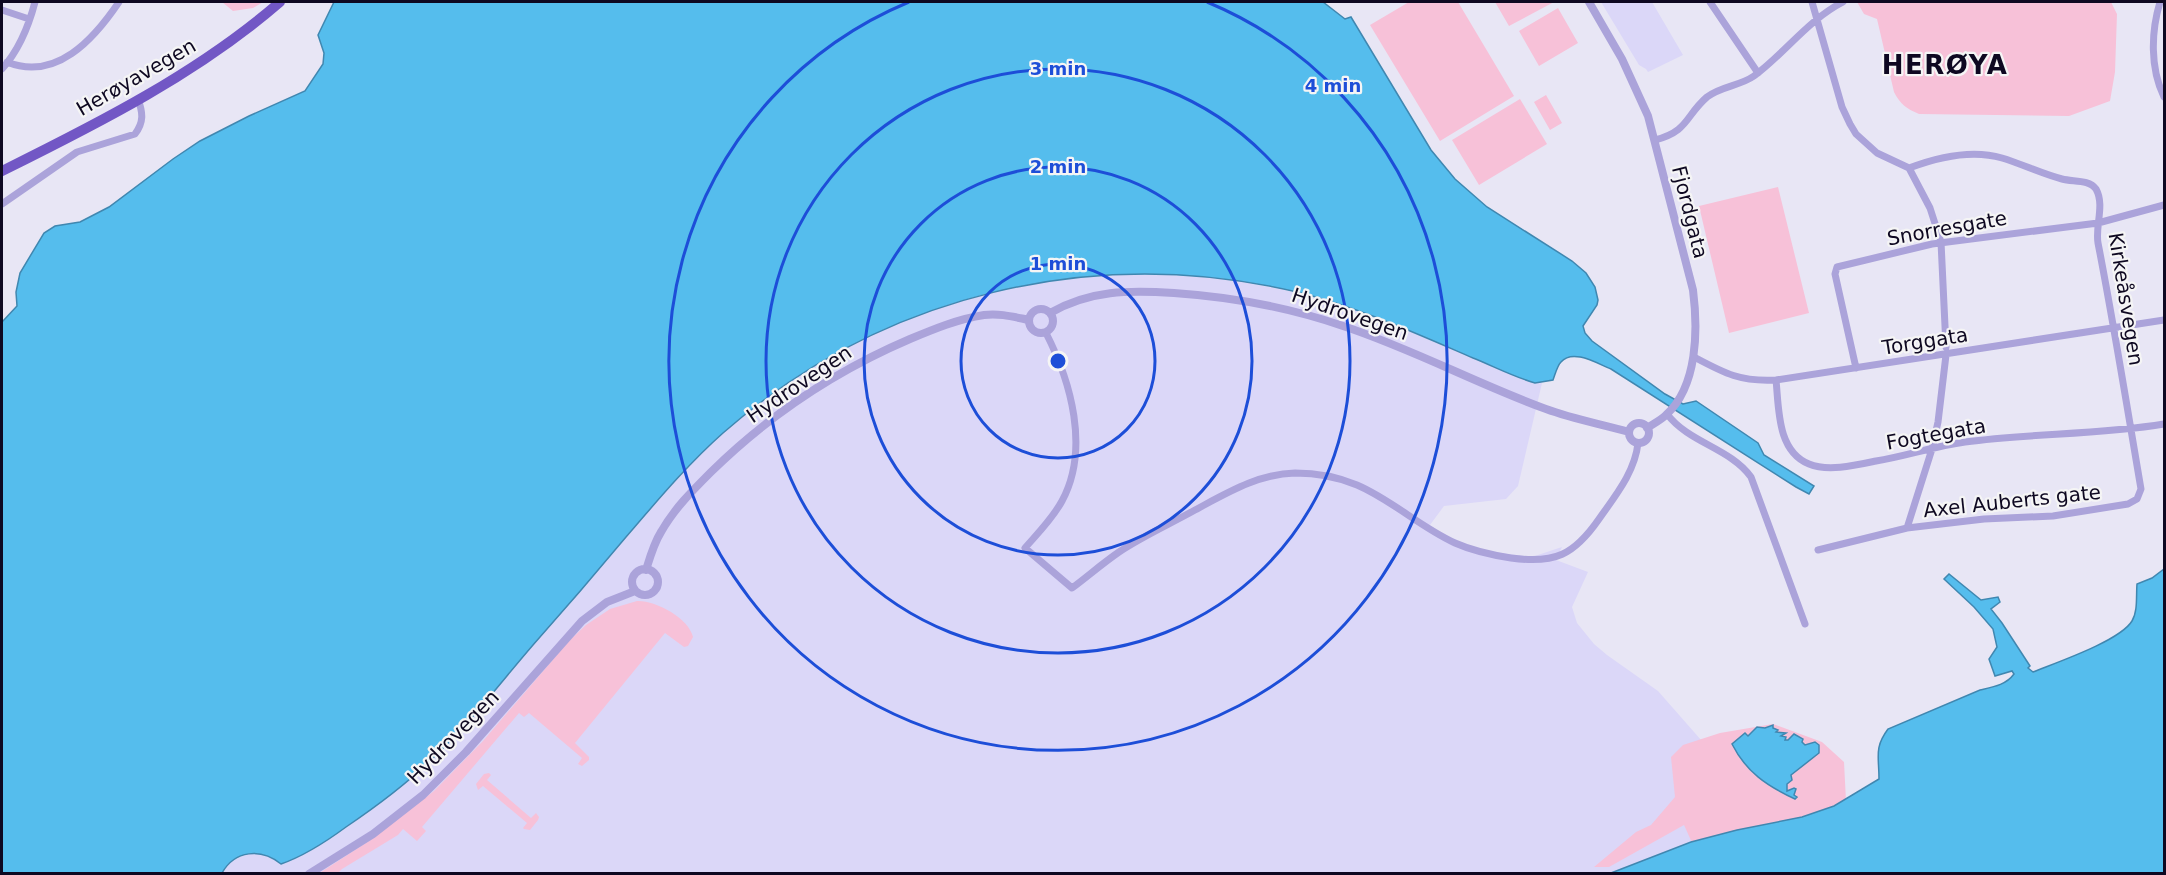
<svg xmlns="http://www.w3.org/2000/svg" width="2166" height="875" font-family="'DejaVu Sans',sans-serif">
<style>
.built{fill:#dbd7f8}
.green{fill:#f7c1d8}
.water{fill:#55bded;stroke:#4087b0;stroke-width:1.5}
.lines{fill:none;stroke-linecap:round;stroke-linejoin:round}
.minor{stroke:#aba3da;stroke-width:7}
.tertiary{stroke:#aba3da;stroke-width:8}
.trunk{stroke:#7257c5;stroke-width:10}
.ring{fill:none;stroke:#1d4ed8;stroke-width:3}
.labels{text-anchor:middle;stroke-width:4.5;stroke-linejoin:round;paint-order:stroke}
.street-label{font-size:20px;fill:#0e0821;stroke:#f5f5f5}
.district-label{font-size:26px;font-weight:bold;letter-spacing:1.5px;fill:#0e0821;stroke:#f5f5f5}
.centre{fill:#1d4ed8;stroke:#f5f5f5;stroke-width:3}
.ring-label{font-size:18px;text-anchor:middle;font-weight:bold;fill:#1d4ed8;stroke:#f5f5f5;stroke-width:4.5;stroke-linejoin:round;paint-order:stroke}
</style>
<rect width="100%" height="100%" fill="#e8e6f5"/>
<path class="built" d="M 1601,2 L 1652,2 L 1683,55 L 1648,72 L 1646,69 L 1639,65 Z
M 1143,273 L 1227,279 L 1301,293 L 1354,308 L 1527,381 L 1542,383 L 1518,486 L 1506,499 L 1444,506 L 1427,529 L 1467,549 L 1532,557 L 1562,547 L 1556,560 L 1588,572 L 1572,607 L 1577,623 L 1594,644 L 1607,655 L 1658,691 L 1774,823 L 1643,862 L 1611,874 L 222,874 L 230,862 L 249,853 L 268,855 L 281,864 L 421,770 L 438,753 L 671,484 L 695,459 L 723,433 L 767,397 L 799,374 L 852,344 L 889,326 L 933,309 L 975,296 L 1043,282 L 1105,275 Z"/>
<path class="green" d="M 222,2 L 263,2 L 253,8 L 233,11 Z
M 1409,2 L 1458,2 L 1514,96 L 1440,141 L 1370,25 Z
M 1495,2 L 1554,2 L 1509,26 Z
M 1857,2 L 2111,2 L 2117,14 L 2115,72 L 2110,101 L 2069,116 L 1919,114 C 1907,109 1900,104 1894,92 L 1877,19 L 1864,14 Z
M 1558,8 L 1578,43 L 1539,66 L 1519,31 Z
M 1546,95 L 1562,123 L 1550,130 L 1534,102 Z
M 1520,99 L 1547,144 L 1479,185 L 1452,140 Z
M 1778,187 L 1809,313 L 1729,333 L 1699,206 Z
M 637,601 C 655,600 689,618 693,637 L 688,646 L 684,647 L 665,633 L 575,743 L 589,757 L 589,760 L 582,766 L 578,764 L 582,758 L 529,713 L 524,717 L 519,713 L 422,827 L 426,831 L 417,841 L 403,829 L 398,835 L 342,869 L 338,873 L 318,874 L 372,839 L 434,791 L 483,741 L 569,641 L 586,625 L 610,609 Z
M 1773,724 L 1822,742 L 1844,762 L 1846,801 L 1792,823 L 1694,847 L 1684,825 L 1609,867 L 1594,867 L 1636,832 L 1651,825 L 1675,797 L 1671,757 L 1683,745 L 1720,733 Z
M 489,773 L 491,775 L 487,780 L 531,818 L 536,813 L 539,817 L 538,820 L 530,830 L 524,829 L 523,828 L 527,823 L 483,786 L 478,790 L 476,784 L 484,774 Z"/>
<path class="water" d="M 334,2 L 1323,2 L 1345,19 L 1351,17 L 1431,150 L 1455,179 L 1487,207 L 1572,261 L 1586,273 L 1595,287 L 1598,300 L 1597,305 L 1583,326 L 1585,333 L 1592,341 L 1665,394 L 1683,404 L 1696,401 L 1758,443 L 1764,455 L 1814,486 L 1809,494 L 1796,487 L 1611,369 C 1598,364 1573,348 1561,362 C 1557,366 1555,375 1553,380 L 1535,383 C 1514,377 1493,366 1473,358 C 1415,333 1358,307 1297,292 C 1093,244 882,294 723,433 C 688,464 657,501 626,537 C 596,573 565,609 533,645 C 501,682 470,723 434,757 C 407,784 377,806 346,827 C 327,841 304,856 281,864 C 261,848 235,850 222,873 L 2,873 L 2,322 L 17,306 L 16,292 L 20,273 L 44,233 L 55,226 L 80,222 L 109,207 L 173,159 L 200,141 L 249,116 L 305,91 L 323,64 L 324,53 L 318,35 Z
M 2164,569 L 2164,873 L 1611,873 L 1691,842 L 1737,830 L 1802,817 L 1834,806 L 1879,779 C 1879,756 1874,748 1888,729 L 1980,690 C 1993,687 2006,685 2014,674 L 2012,671 L 1995,676 L 1989,659 L 1997,647 L 1993,629 L 1974,607 L 1944,579 L 1949,574 L 1981,600 L 1998,597 L 2000,602 L 1991,609 L 2002,623 L 2030,666 L 2028,668 L 2033,672 C 2055,663 2120,641 2132,621 C 2138,611 2136,596 2137,584 L 2152,578 Z
M 1773,725 L 1773,728 L 1778,730 L 1776,732 L 1786,733 L 1781,736 L 1786,737 L 1785,740 L 1788,740 L 1794,734 L 1803,739 L 1802,742 L 1805,745 L 1815,742 L 1819,745 L 1819,753 L 1791,775 L 1792,780 L 1787,784 L 1787,791 L 1794,788 L 1796,789 L 1794,795 L 1797,797 L 1795,799 C 1767,786 1746,772 1732,744 L 1745,733 L 1748,736 L 1757,727 L 1765,728 Z"/>
<g class="lines">
<path class="minor" d="M 1710,2 L 1758,73
M 1812,2 L 1842,107 L 1850,124 L 1856,134 L 1877,153 L 1909,168 L 1930,208 L 1941,242 L 1946,347
M 2160,2 C 2151,32 2150,68 2164,97
M 2,10 L 29,19
M 7,62 C 56,82 94,39 119,2
M 2,69 C 19,50 29,25 35,2
M 1655,140 C 1689,131 1685,116 1707,97 C 1721,86 1740,86 1754,76 C 1785,53 1808,20 1843,2
M 2,204 L 77,152 L 135,134 C 144,122 143,113 138,99
M 1046,333 C 1071,382 1090,449 1062,501 C 1053,518 1038,533 1025,548 L 1072,588 C 1088,576 1103,563 1119,552 C 1143,536 1170,524 1195,510 C 1227,493 1258,474 1295,473 C 1316,473 1338,477 1357,485 C 1392,500 1420,527 1455,543 C 1473,551 1492,555 1511,558 C 1555,564 1574,555 1599,519 C 1615,496 1635,472 1638,443
M 1694,357 C 1724,373 1740,382 1776,380 L 2164,320
M 1856,368 L 1835,274 L 1837,267 L 1932,244 L 2098,223 L 2164,205
M 1776,380 C 1779,409 1777,451 1809,464 C 1828,472 1857,465 1876,461 C 1906,456 1935,446 1965,442 C 2031,433 2099,435 2164,424
M 1667,414 C 1689,443 1730,448 1751,477 L 1805,624
M 1907,528 L 1932,449 L 1938,422 L 1946,355
M 1818,550 L 1907,528 L 1984,519 L 2053,516 L 2128,504 L 2137,499 L 2141,489 C 2127,407 2114,325 2098,243 C 2095,226 2105,205 2096,189 C 2089,179 2073,182 2062,179 C 2042,174 2022,164 2002,158 C 1972,149 1938,157 1909,168"/>
<path class="tertiary" d="M 1589,2 L 1622,59 L 1648,116 L 1693,290 C 1698,329 1698,386 1666,415 C 1661,420 1653,424 1647,428
M1029 321a12 12 0 1 1 24 0a12 12 0 1 1-24 0Z
M 1050,313 C 1090,290 1129,290 1174,293 C 1232,297 1288,307 1343,326 C 1413,349 1477,384 1546,409 C 1573,419 1601,424 1629,432
M1629 433a10 10 0 1 1 20 0a10 10 0 1 1-20 0Z
M632 582a13 13 0 1 1 26 0a13 13 0 1 1-26 0Z
M 646,570 C 650,557 654,543 661,532 C 674,509 692,491 711,472 C 769,415 835,371 910,339 C 934,329 958,319 984,315 C 1000,313 1014,317 1029,320
M 309,874 L 373,834 L 423,795 L 466,752 L 582,621 L 607,602 L 635,591"/>
<path class="trunk" d="M 2,171 C 99,123 198,73 280,2"/>
</g>
<g class="ring">
<circle cx="1058" cy="361" r="97"/>
<circle cx="1058" cy="361" r="194"/>
<circle cx="1058" cy="361" r="292"/>
<path d="M1207 2A389 389 0 1 1 909 2"/>
</g>
<g class="labels">
<g class="street-label">
<text transform="translate(136 77) rotate(-30)" y="7">Herøyavegen</text>
<text transform="translate(1690 212) rotate(76)" y="7">Fjordgata</text>
<text transform="translate(1947 228) rotate(-10)" y="7">Snorresgate</text>
<text transform="translate(2126 299) rotate(81)" y="7">Kirkeåsvegen</text>
<text transform="translate(1350 314) rotate(19)" y="7">Hydrovegen</text>
<text transform="translate(1925 341) rotate(-9)" y="7">Torggata</text>
<text transform="translate(799 384) rotate(-34)" y="7">Hydrovegen</text>
<text transform="translate(1936 434) rotate(-10)" y="7">Fogtegata</text>
<text transform="translate(2012 501) rotate(-6)" y="7">Axel Auberts gate</text>
<text transform="translate(453 737) rotate(-46)" y="7">Hydrovegen</text>
</g>
<g class="district-label">
<text x="1945" y="74">HERØYA</text>
</g>
</g>
<circle cx="1058" cy="361" r="9" class="centre"/>
<g class="ring-label">
<text x="1058" y="75">3 min</text>
<text x="1333" y="92">4 min</text>
<text x="1058" y="173">2 min</text>
<text x="1058" y="270">1 min</text>
</g>
<rect width="2166" height="875" fill="none" stroke="#0e0821" stroke-width="6"/>
</svg>
